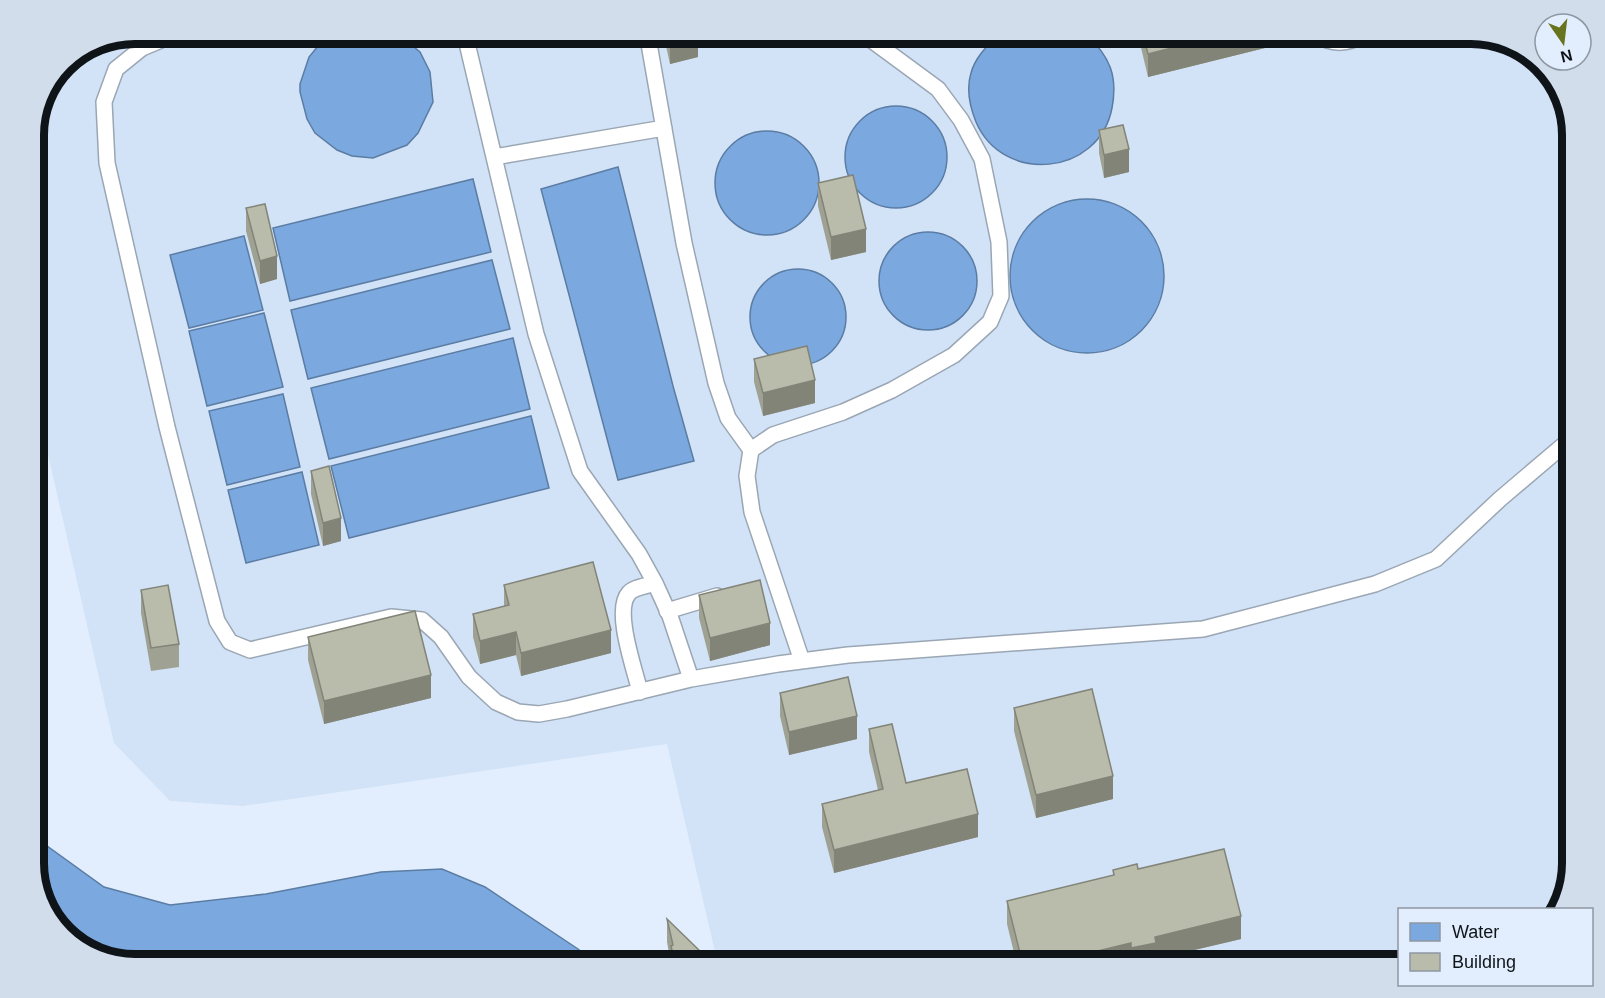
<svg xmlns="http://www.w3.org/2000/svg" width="1605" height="998" font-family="Helvetica,sans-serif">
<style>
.built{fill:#d2e3f8}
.water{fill:#7ba9df;stroke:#5b7ca3;stroke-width:1.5}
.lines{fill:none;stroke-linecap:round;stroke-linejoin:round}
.service-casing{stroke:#9aa6b3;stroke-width:18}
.service{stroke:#fff;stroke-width:15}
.wall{fill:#9fa293}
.shaded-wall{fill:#828478}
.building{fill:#b9bcab;stroke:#828478;stroke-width:1.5}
.rim{fill:none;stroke:#0f1418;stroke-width:8}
</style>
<rect width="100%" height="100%" fill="#e2eefd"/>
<path class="built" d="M 1470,33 L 1521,47 L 1558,84 L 1572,128 L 1572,864 L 1560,909 L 1400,910 L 1399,965 L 718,965 L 667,744 L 243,806 L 170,801 L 114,743 L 33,389 L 33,128 L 63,63 L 96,41 Z"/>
<path class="water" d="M 1087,35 C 1110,57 1118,76 1112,108 C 1099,176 1003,185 976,122 C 970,107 966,89 971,73 C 975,58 986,47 997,36 Z
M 326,39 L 404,39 L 420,52 L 430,72 L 433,102 L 418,133 L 407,145 L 373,158 L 352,156 L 337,150 L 315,133 L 307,119 L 300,92 L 300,84 L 309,57 L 318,46 Z
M845 157a51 51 0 1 1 102 0a51 51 0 1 1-102 0Z
M715 183a52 52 0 1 1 104 0a52 52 0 1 1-104 0Z
M 618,167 L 673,386 L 694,461 L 618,480 L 541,189 Z
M 473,179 L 491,252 L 290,301 L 273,228 Z
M1010 276a77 77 0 1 1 154 0a77 77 0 1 1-154 0Z
M879 281a49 49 0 1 1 98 0a49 49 0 1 1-98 0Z
M 244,236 L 263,310 L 189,328 L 170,255 Z
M 492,260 L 510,329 L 308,379 L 291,310 Z
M750 317a48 48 0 1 1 96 0a48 48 0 1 1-96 0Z
M 264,313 L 283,387 L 207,406 L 189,331 Z
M 513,338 L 530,409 L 329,459 L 311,388 Z
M 283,394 L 300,467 L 227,485 L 209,411 Z
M 531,416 L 549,488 L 349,538 L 331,466 Z
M 302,472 L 319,545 L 246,563 L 228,490 Z
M 33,830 L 43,843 L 104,887 L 170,905 L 266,894 L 381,872 L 442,869 L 485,887 L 578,949 L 598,965 L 135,965 L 84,951 L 47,914 L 33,870 Z"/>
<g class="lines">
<g class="service-casing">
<path id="service" d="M 1316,34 C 1331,45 1348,45 1363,34
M 648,38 L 684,243 L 716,383 L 728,418 L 751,450
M 466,39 L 536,334 L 580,471 L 639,554 L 655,583 L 670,616 L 691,679
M 161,40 L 142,48 L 116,69 L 104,102 L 107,163 L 167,427 L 217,621 L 230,642 L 250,650 L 391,617 L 422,620 L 441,637 L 469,677 L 496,702 L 518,712 L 539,714 L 567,709 L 691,679 L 778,664 L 848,655 L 1203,629 L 1375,584 L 1436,559 L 1500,499 L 1566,443 L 1572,442
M 494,157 L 664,128
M 667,611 L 717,596
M 802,661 L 752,512 L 747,476 L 751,450 L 773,435 L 843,412 L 892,390 L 954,355 L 990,322 L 1001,296 L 999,242 L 982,159 L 961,120 L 938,89 L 866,36
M 640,692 C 635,670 613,610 629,593 C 634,587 647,586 655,583"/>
</g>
<use href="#service" class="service"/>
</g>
<path class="wall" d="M 1277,34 L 1277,45 L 1148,77 L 1138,35 Z
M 664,37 L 698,37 L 698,57 L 670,64 Z
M 1099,130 L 1129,172 L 1104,178 L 1099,153 Z
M 818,183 L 866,252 L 831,260 L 818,206 Z
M 246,208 L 277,279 L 260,284 L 246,231 Z
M 754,359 L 815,403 L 763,416 L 754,382 Z
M 311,471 L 341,541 L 323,546 L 311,494 Z
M 504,585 L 611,653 L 521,676 L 516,655 L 480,664 L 473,637 L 473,614 L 504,606 Z
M 141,590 L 179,644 L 179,667 L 151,671 L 141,613 Z
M 699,595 L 770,645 L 710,661 L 699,618 Z
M 308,637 L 431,698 L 324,724 L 308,660 Z
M 780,693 L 857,739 L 789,755 L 780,716 Z
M 1014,708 L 1113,799 L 1036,818 L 1014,731 Z
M 869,729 L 906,783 L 978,837 L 834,873 L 822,827 L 822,804 L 878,790 L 869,752 Z
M 1138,869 L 1241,939 L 1156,959 L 1156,965 L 1017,965 L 1007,924 L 1007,901 L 1113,876 L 1113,870 Z
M 667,919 L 703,965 L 671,965 L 667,942 Z"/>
<path class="shaded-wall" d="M 1227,34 L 1277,34 L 1277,45 L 1148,77 L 1148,54 Z
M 684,37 L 698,37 L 698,57 L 670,64 L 670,41 Z
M 1129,149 L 1129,172 L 1104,178 L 1104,155 Z
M 866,229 L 866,252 L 831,260 L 831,237 Z
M 277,256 L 277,279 L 260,284 L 260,261 Z
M 815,380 L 815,403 L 763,416 L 763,393 Z
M 341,518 L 341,541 L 323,546 L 323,523 Z
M 770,623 L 770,645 L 710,661 L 710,638 Z
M 611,630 L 611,653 L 521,676 L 521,653 Z
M 516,632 L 516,655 L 480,664 L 480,641 Z
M 431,675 L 431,698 L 324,724 L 324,701 Z
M 857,716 L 857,739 L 789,755 L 789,732 Z
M 1113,776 L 1113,799 L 1036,818 L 1036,795 Z
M 978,814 L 978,837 L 834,873 L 834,850 Z
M 1241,916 L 1241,939 L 1156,959 L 1156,965 L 1131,965 L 1131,948 L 1155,937 Z
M 1131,943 L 1131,965 L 1040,965 Z
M 703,954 L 703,965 L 691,965 Z"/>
<path class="building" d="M 1227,34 L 1148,54 L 1143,35 Z
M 670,37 L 684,37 L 670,41 Z
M 1123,125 L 1129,149 L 1104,155 L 1099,130 Z
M 853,175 L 866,229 L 831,237 L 818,183 Z
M 265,204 L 277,256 L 260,261 L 246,208 Z
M 807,346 L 815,380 L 763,393 L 754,359 Z
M 329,466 L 341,518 L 323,523 L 311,471 Z
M 593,562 L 611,630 L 521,653 L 516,632 L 480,641 L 473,614 L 509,605 L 504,585 Z
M 760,580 L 770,623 L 710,638 L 699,595 Z
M 168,585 L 179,644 L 151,648 L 141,590 Z
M 415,611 L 431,675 L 324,701 L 308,637 Z
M 848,677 L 857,716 L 789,732 L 780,693 Z
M 1092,689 L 1113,776 L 1036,795 L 1014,708 Z
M 892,724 L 906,783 L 967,769 L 978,814 L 834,850 L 822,804 L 883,789 L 869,729 Z
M 1224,849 L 1241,916 L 1155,937 L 1156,943 L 1131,948 L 1131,943 L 1040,965 L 1023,965 L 1007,901 L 1114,875 L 1113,870 L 1137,864 L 1138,869 Z
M 667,919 L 703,954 L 691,965 L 675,965 L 671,946 L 673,945 Z"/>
<path d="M0 0H1605V998H0ZM135 44H1471A91 91 0 0 1 1562 135V863A91 91 0 0 1 1471 954H135A91 91 0 0 1 44 863V135A91 91 0 0 1 135 44Z" fill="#d1ddeb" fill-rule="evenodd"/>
<path class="rim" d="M135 44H1471A91 91 0 0 1 1562 135V863A91 91 0 0 1 1471 954H135A91 91 0 0 1 44 863V135A91 91 0 0 1 135 44Z"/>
<rect x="1398" y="908" width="195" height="78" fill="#e2eefd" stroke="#8e97a1" stroke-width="1.5"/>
<rect x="1410" y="923" width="30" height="18" fill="#7ba9df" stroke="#8e97a1" stroke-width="1.5"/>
<text x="1452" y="938" font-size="18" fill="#0f1418">Water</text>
<rect x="1410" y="953" width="30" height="18" fill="#b9bcab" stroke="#8e97a1" stroke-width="1.5"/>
<text x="1452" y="968" font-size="18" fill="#0f1418">Building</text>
<g transform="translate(1563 42) rotate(166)"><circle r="28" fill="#e2eefd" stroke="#8e97a1" stroke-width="1.5"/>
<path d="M0-4.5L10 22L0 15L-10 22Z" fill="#68731e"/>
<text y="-9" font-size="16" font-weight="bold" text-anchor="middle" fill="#0f1418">N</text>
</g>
</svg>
